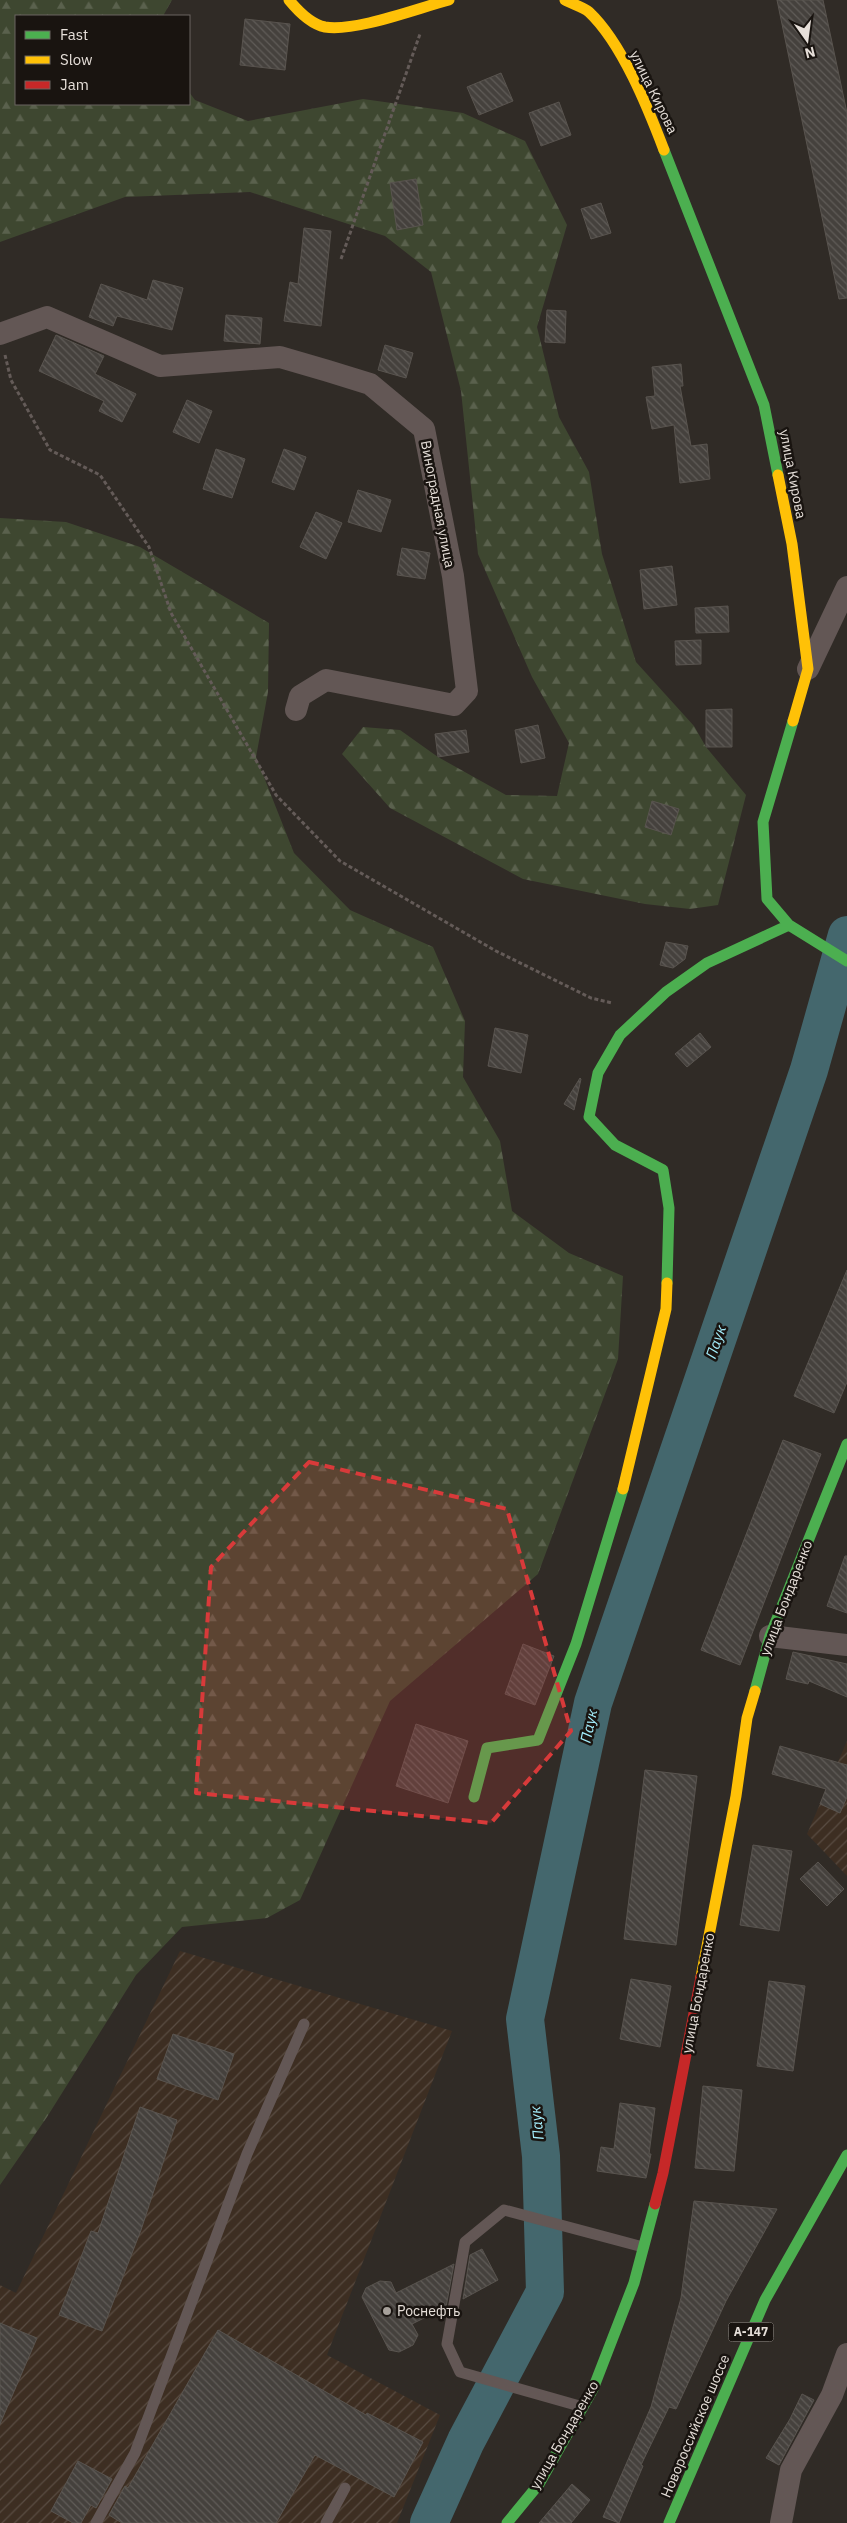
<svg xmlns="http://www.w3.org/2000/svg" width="847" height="2523" font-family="'IBM Plex Sans',sans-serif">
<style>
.industrial{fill:url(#industrial-furrows)}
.forest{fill:url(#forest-firs)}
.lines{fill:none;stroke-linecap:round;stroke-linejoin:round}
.river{stroke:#44676d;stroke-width:38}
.building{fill:url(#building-back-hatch);stroke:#59544f}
.path{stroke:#645b58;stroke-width:3;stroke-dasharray:4 2.5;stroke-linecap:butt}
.lane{stroke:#635755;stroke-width:11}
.street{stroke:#635755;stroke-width:22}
.fast{stroke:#4caf50;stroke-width:11}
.slow{stroke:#ffc107;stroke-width:11}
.jam{stroke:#c62828;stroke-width:11}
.marked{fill:#d83a3a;fill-opacity:0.2;stroke:#d83a3a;stroke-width:4;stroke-dasharray:10 6;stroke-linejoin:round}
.poi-dot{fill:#a6a09a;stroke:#191410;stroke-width:2}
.labels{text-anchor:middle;stroke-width:5;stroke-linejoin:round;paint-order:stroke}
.shield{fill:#191410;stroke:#a8a29d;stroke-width:1}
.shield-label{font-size:12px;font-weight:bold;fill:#e6dfd9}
.street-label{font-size:14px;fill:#e6dfd9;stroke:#191410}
.poi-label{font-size:14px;fill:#e6dfd9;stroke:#191410;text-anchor:start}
.water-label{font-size:15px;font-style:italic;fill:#a5effd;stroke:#191410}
</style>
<defs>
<pattern id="industrial-furrows" width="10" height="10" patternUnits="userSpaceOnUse" patternTransform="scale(1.25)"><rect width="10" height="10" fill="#3d2e22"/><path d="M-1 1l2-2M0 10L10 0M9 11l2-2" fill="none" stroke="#594c42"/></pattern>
<pattern id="forest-firs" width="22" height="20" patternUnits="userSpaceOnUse" patternTransform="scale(1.25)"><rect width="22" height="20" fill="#3e4730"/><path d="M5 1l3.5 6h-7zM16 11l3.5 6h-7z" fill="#5a614d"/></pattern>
<pattern id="building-back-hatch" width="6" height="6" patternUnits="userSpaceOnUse" patternTransform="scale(1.25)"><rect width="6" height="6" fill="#45413d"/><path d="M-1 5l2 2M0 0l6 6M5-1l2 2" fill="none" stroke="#605c58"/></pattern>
</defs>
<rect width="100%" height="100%" fill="#302b26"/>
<path class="industrial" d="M 847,1741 L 847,1876 L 807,1834 Z
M 180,1951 L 452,2031 L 327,2355 L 440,2415 L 397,2523 L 0,2523 L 0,2285 L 16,2293 Z"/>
<path class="forest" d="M 0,0 L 172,0 L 163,16 L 16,16 L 16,104 L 189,104 L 189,92 L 195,100 L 248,121 L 363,99 L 463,113 L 525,141 L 567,225 L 537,327 L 559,417 L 589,472 L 602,554 L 636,662 L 694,726 L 706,747 L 746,795 L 718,905 L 690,909 L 645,904 L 523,879 L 390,808 L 342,754 L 363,727 L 400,730 L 438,757 L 506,795 L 557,796 L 569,743 L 532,677 L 478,554 L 461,391 L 431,272 L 385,236 L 250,192 L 125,197 L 0,242 Z
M 0,518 L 66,522 L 140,547 L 269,623 L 268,692 L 256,757 L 294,853 L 350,910 L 433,947 L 465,1021 L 463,1077 L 500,1141 L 512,1211 L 569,1253 L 623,1276 L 618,1359 L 538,1574 L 390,1701 L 300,1900 L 267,1918 L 182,1927 L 136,1975 L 47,2117 L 0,2185 Z"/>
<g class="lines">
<path class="river" d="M 429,2523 L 466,2441 L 545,2292 L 541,2156 L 525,2019 L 593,1703 L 809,1070 L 847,935"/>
</g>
<path class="building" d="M 777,0 L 823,0 L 847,113 L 847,298 L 839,299 Z
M 245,19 L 290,24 L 285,70 L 240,65 Z
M 501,73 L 513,101 L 479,115 L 467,87 Z
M 559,102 L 571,135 L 541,146 L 529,113 Z
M 416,179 L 423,225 L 397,230 L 390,183 Z
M 601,203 L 611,233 L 591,239 L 581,209 Z
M 304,228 L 331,231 L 321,326 L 284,321 L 290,282 L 298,284 Z
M 153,280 L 183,288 L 172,330 L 117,316 L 113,326 L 89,317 L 101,284 L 147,300 Z
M 547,310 L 566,311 L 565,343 L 545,342 Z
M 226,315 L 262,318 L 260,344 L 224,341 Z
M 56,335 L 104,356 L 95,374 L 136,394 L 122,422 L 99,411 L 104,401 L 39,371 Z
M 385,345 L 413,353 L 406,378 L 378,370 Z
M 681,364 L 683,386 L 680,386 L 691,446 L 707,444 L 710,479 L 680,483 L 674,425 L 652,429 L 646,397 L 655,396 L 652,367 Z
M 187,400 L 212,411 L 199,443 L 173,432 Z
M 216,449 L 245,459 L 232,498 L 203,489 Z
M 284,449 L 306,457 L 294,490 L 272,482 Z
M 358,490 L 391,500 L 381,532 L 348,522 Z
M 316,512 L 342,523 L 326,559 L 300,547 Z
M 402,548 L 430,553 L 425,579 L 397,575 Z
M 672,566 L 677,605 L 644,609 L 640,570 Z
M 728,606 L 729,632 L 696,633 L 695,608 Z
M 701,640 L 701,664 L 676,665 L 675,641 Z
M 732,709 L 732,747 L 706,747 L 706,710 Z
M 538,725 L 545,758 L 521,763 L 515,730 Z
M 466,730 L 469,752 L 438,757 L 435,734 Z
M 652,801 L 679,809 L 671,835 L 645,827 Z
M 666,942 L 688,946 L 685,959 L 673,968 L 660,965 Z
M 495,1028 L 528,1035 L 521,1073 L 488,1066 Z
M 700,1033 L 711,1047 L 687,1067 L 675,1054 Z
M 580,1078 L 581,1079 L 574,1110 L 564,1104 Z
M 847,1270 L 847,1382 L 834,1413 L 794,1396 Z
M 783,1440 L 821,1454 L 740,1665 L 701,1650 Z
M 845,1556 L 847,1556 L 847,1613 L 827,1606 Z
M 523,1644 L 554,1656 L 535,1705 L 505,1694 Z
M 793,1652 L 847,1664 L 847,1697 L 809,1681 L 808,1684 L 786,1679 Z
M 416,1724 L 468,1741 L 448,1803 L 396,1786 Z
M 780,1746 L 847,1765 L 847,1797 L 840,1813 L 820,1804 L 826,1789 L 772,1774 Z
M 645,1770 L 697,1776 L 676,1945 L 624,1939 Z
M 753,1845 L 792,1851 L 779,1931 L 740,1925 Z
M 818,1862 L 844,1889 L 827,1906 L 800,1879 Z
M 631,1979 L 671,1986 L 660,2047 L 620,2039 Z
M 769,1981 L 805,1986 L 793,2071 L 757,2066 Z
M 173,2034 L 234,2054 L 218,2100 L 157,2079 Z
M 703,2086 L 742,2090 L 734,2171 L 695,2168 Z
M 620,2103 L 655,2108 L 649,2154 L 651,2154 L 646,2178 L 597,2171 L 601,2147 L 614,2149 Z
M 140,2107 L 177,2120 L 141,2230 L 102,2331 L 59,2315 L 91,2231 L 98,2233 Z
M 694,2201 L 777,2209 L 726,2301 L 676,2409 L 669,2407 L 641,2465 L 643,2466 L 619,2523 L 603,2517 L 651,2407 L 681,2298 Z
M 482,2249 L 498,2280 L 463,2299 L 470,2255 Z
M 454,2264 L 446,2307 L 412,2324 L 418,2335 L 413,2345 L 399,2352 L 389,2350 L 362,2297 L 366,2288 L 380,2281 L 391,2282 L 396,2293 Z
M 0,2323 L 37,2338 L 0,2424 Z
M 218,2330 L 366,2415 L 367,2413 L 423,2442 L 394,2497 L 315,2455 L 276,2523 L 122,2523 L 109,2515 L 125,2486 L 128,2488 Z
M 802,2394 L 814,2400 L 779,2465 L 766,2458 L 790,2419 Z
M 78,2461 L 112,2479 L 96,2508 L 91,2505 L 81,2523 L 73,2523 L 51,2511 Z
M 572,2484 L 590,2500 L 571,2523 L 539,2523 Z"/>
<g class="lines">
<path class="path" d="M 341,259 L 420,34
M 5,355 L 11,380 L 50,450 L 100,475 L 149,547 L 171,613 L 276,795 L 340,861 L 496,951 L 591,998 L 612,1003"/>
<path class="lane" d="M 583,2407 L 460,2372 L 447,2344 L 465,2242 L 504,2210 L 643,2247
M 96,2523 L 135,2453 L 247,2154 L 304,2024
M 326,2523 L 345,2488"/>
<path class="street" d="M 0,334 L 47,317 L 160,366 L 280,357 L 328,371 L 370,384 L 424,429 L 453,576 L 467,691 L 454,705 L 326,680 L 300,696 L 296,710
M 808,669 L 847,587
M 770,1636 L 847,1645
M 781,2523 L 791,2470 L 832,2395 L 847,2354"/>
<path class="fast" d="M 664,150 L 764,405 L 778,475
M 793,721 L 763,822 L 767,899 L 789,925 L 847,961
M 667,1283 L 669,1208 L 663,1170 L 615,1145 L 589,1117 L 598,1073 L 620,1035 L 666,992 L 707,963 L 789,925
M 755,1691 L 770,1636 L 847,1444
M 474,1797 L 487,1748 L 538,1740 L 576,1644 L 623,1489
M 507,2523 L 539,2484 L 593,2389 L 634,2283 L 655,2204
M 669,2523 L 765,2300 L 847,2155"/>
<path class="slow" d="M 289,0 C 298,11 310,24 325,27 C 356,32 418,8 449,0
M 565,0 C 572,4 583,7 589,12 C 622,43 648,108 664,150
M 778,475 L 792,544 L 808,669 L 793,721
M 623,1489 L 666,1309 L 667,1283
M 701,1977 L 736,1796 L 747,1718 L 755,1691"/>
<path class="jam" d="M 655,2204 L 663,2173 L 701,1977"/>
</g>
<path class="marked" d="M 309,1462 L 507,1509 L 571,1731 L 491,1823 L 196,1793 L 211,1567 Z"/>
<circle class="poi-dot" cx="387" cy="2311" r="5"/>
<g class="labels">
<rect class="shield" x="728.5" y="2322.5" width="45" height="19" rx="4"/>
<g class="shield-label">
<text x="751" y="2336">А-147</text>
</g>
<g class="street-label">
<text transform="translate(654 92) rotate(64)" y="5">улица Кирова</text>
<text transform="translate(793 474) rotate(79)" y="5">улица Кирова</text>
<text transform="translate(438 504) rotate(79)" y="5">Виноградная улица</text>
<text transform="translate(786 1598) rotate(-69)" y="5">улица Бондаренко</text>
<text transform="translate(698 1993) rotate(-79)" y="5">улица Бондаренко</text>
<text transform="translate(695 2426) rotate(-67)" y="5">Новороссийское шоссе</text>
<text transform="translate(564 2435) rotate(-60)" y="5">улица Бондаренко</text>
</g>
<g class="poi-label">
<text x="397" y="2316">Роснефть</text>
</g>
<g class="water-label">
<text transform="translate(716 1342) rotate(-71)" y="5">Паук</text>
<text transform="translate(589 1726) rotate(-78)" y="5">Паук</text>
<text transform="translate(537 2123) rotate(-96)" y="5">Паук</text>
</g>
</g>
<rect x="15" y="15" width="175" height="90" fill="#191410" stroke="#6b6560"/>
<rect x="25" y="31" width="25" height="8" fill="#4caf50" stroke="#6b6560"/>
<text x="60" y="40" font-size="15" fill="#e6dfd9">Fast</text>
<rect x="25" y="56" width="25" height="8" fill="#ffc107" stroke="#6b6560"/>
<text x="60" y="65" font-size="15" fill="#e6dfd9">Slow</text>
<rect x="25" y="81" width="25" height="8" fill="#c62828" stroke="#6b6560"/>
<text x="60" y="90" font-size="15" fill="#e6dfd9">Jam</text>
<g transform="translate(807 40) rotate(166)" stroke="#191410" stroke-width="4" paint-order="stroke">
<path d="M0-4L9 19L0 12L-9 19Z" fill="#e6dfd9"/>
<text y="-8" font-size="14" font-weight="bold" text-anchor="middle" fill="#e6dfd9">N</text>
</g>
</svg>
